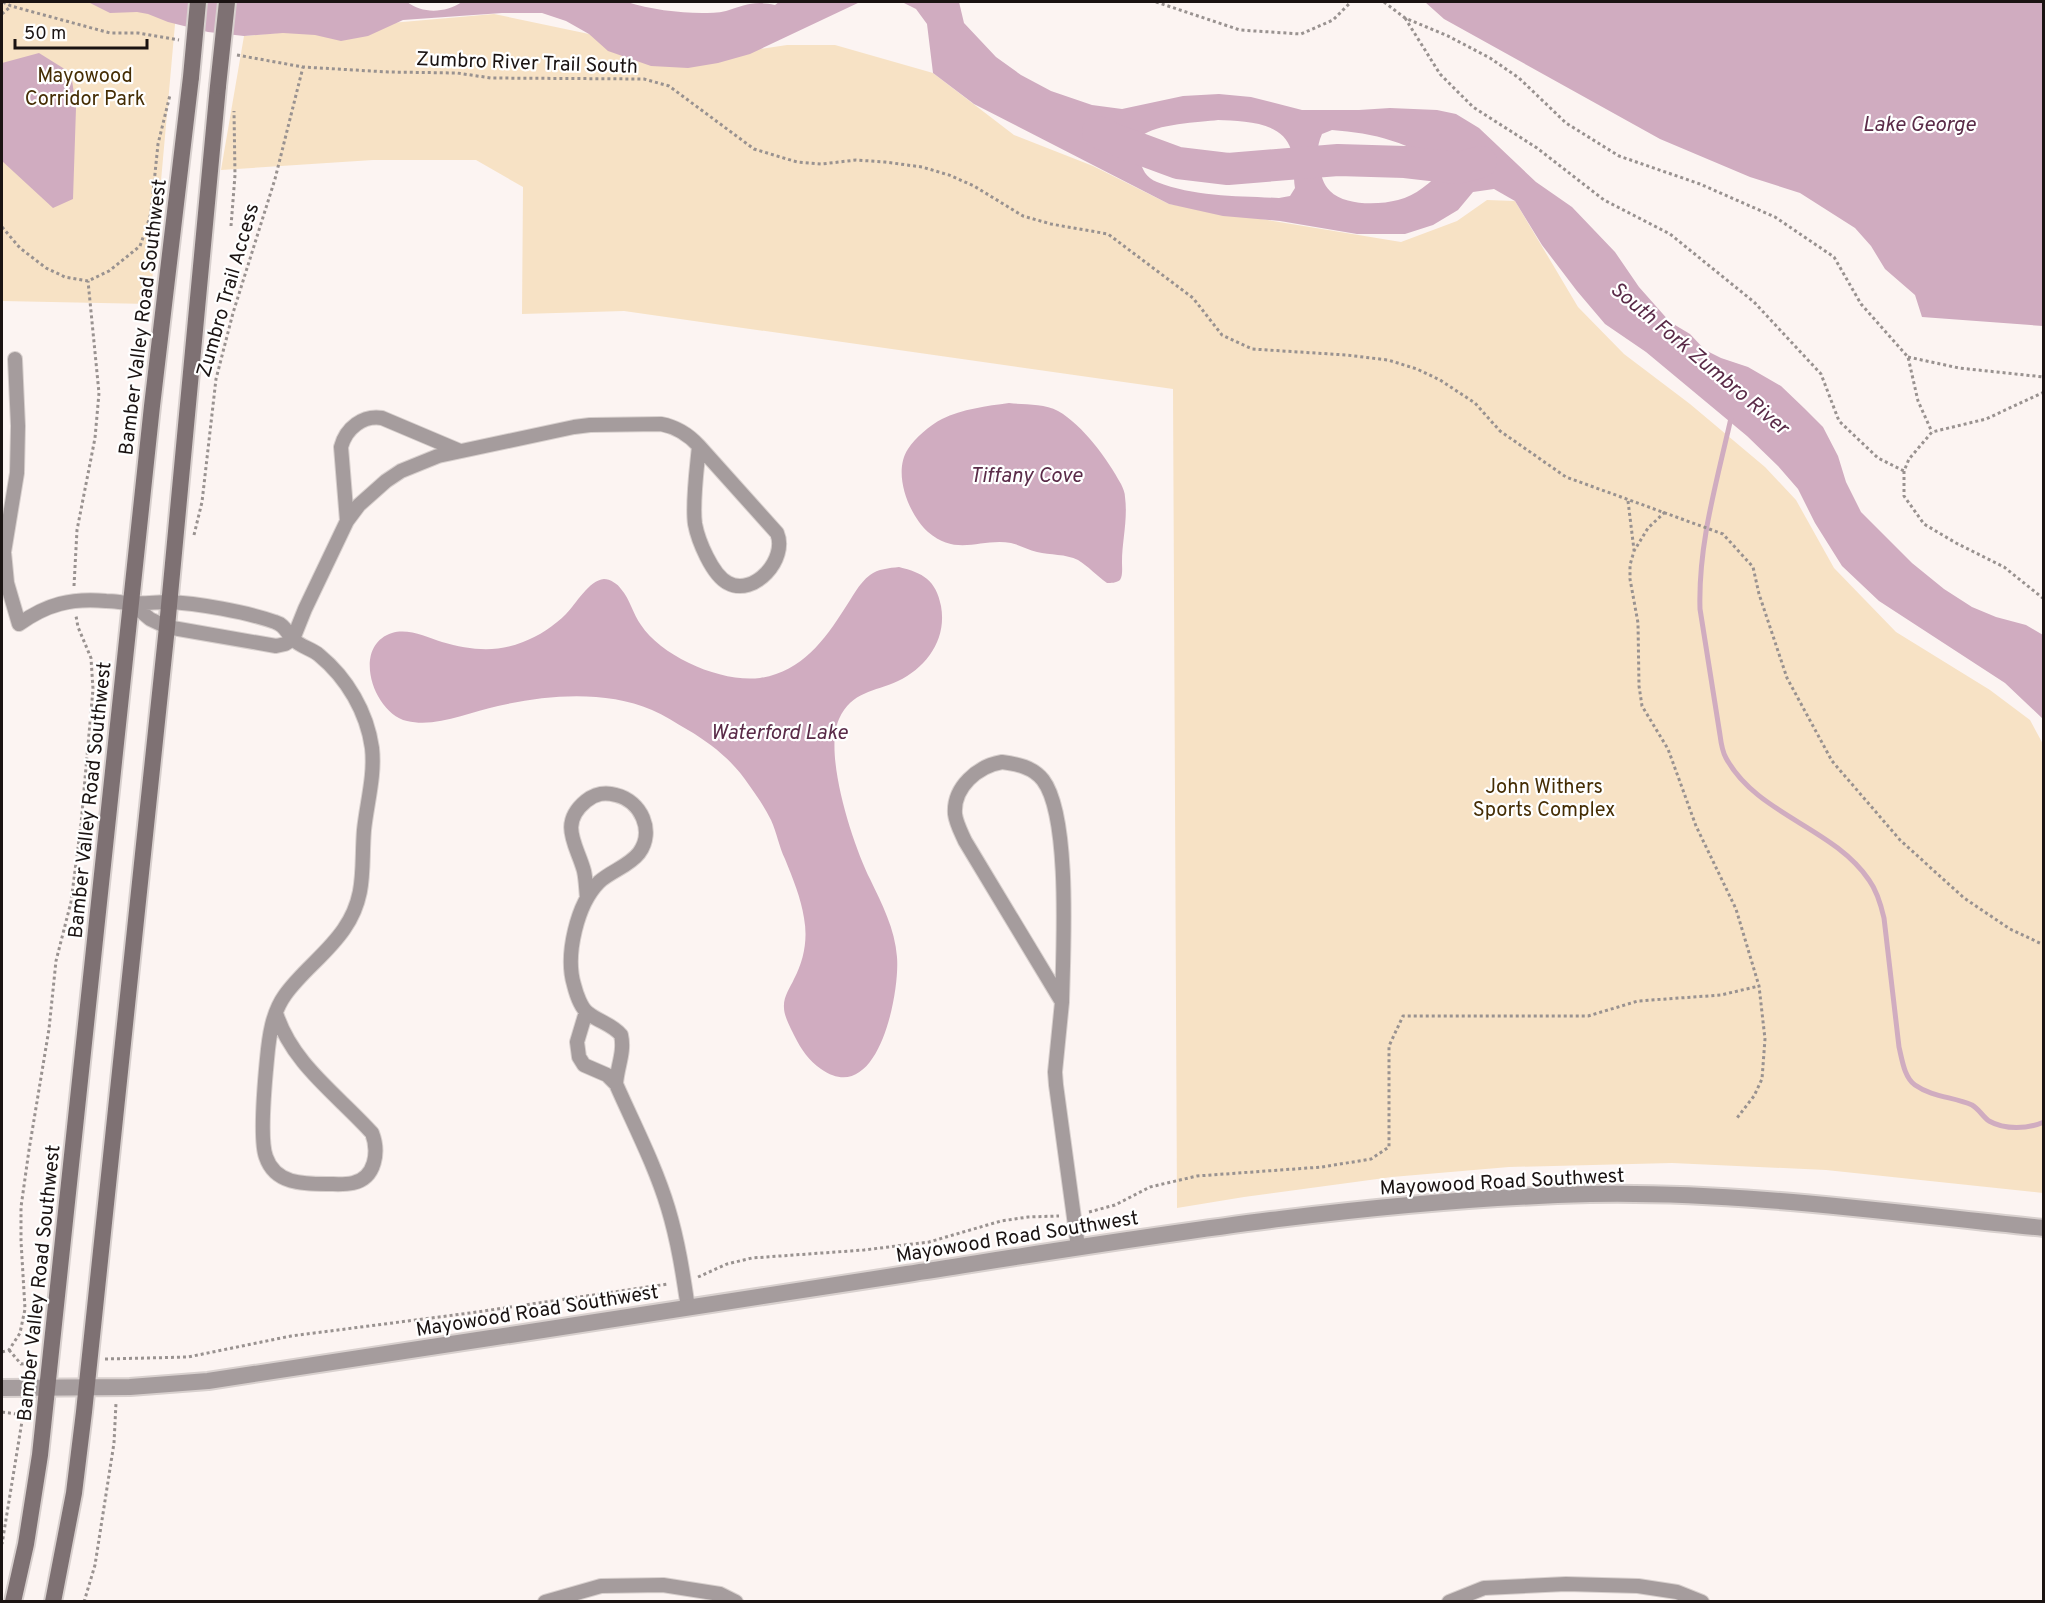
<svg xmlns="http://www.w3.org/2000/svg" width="2045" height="1603" font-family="Overpass,sans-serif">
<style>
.green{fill:#f7e2c5}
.water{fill:#d0acc0;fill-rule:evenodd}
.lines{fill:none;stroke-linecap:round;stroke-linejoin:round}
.stream{stroke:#d0acc0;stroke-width:5}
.river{stroke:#d0acc0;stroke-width:32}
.minor-casing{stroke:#d8d0ce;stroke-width:16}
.tertiary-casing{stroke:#d8d0ce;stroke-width:20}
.secondary-casing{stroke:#d8d0ce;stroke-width:20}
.path{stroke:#999290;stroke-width:3;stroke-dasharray:3 3;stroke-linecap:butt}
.minor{stroke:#a59c9d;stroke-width:14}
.tertiary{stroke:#a59c9d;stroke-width:16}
.secondary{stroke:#7e7173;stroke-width:16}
.secondary-bridge-casing{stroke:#d8d0ce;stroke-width:20;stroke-linecap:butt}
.secondary-bridge{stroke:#7e7173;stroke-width:16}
.labels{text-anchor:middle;stroke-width:4.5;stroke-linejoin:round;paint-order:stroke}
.street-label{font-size:20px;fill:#1a1312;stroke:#fff}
.park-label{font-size:20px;fill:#452d04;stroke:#fff}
.water-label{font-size:21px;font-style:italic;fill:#5a2b48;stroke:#fff}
</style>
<rect width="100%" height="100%" fill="#fcf4f2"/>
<path class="green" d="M 2,2 L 177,2 L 150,304 L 2,301 Z
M 494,14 L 589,34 L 680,61 L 787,45 L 835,45 L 933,73 L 1014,135 L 1093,166 L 1169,204 L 1401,242 L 1457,221 L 1487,200 L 1515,201 L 1578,307 L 1624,354 L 1690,404 L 1765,467 L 1796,500 L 1834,568 L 1896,632 L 1990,690 L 2030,720 L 2044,746 L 2043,1193 L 1826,1170 L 1672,1163 L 1509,1167 L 1392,1177 L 1244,1197 L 1177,1208 L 1173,389 L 624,311 L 522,314 L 523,187 L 476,160 L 373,160 L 221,170 L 244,36 Z"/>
<path class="water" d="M 88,2 L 407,2 C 423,14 445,13 462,2 L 627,2 C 649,9 678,13 702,13 C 709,13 718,13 726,11 C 744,6 753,0 775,5 L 779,2 L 860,2 L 750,54 L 718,63 L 688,68 L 651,66 L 608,51 L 589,34 L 566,21 L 542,13 L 502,13 L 403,20 L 368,36 L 341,41 L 315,35 L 283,33 L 244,36 L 208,32 L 168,22 L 148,14 L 137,12 L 110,13 Z
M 902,2 L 959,2 L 964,23 L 996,57 L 1021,75 L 1051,91 L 1092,105 L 1122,109 L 1183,96 L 1219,94 L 1251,97 L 1302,110 L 1359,110 L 1390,108 L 1437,110 L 1456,114 L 1479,128 L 1536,182 L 1572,207 L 1615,252 L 1639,287 L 1670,322 L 1690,334 L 1705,350 L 1721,358 L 1748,367 L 1781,386 L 1804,408 L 1823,427 L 1838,456 L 1846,482 L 1861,512 L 1912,563 L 1944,589 L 1972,607 L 1996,617 L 2026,625 L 2043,635 L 2043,719 L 2005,683 L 1879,601 L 1842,566 L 1815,523 L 1798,489 L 1778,466 L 1747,436 L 1646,352 L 1605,324 L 1577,291 L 1542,245 L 1515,201 L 1494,189 L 1473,192 L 1458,210 L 1433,225 L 1405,234 L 1357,234 L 1280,221 L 1223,216 L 1169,204 L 974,104 L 933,73 L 927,24 L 916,9 ZM 1218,120 C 1242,121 1283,121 1291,150 C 1295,162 1293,176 1295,188 L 1290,196 L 1279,198 C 1239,196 1195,197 1157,182 C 1146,178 1142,169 1139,158 C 1137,152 1137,140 1142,136 C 1155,124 1200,122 1218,120 ZM 1332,130 C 1373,133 1413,142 1444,170 C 1430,182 1416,196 1398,200 C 1379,205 1345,206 1330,191 C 1323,184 1321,175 1319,166 C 1317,154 1317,145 1322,134 Z
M 1425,2 L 2043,2 L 2043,326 L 1922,317 L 1915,295 L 1885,269 L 1871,246 L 1855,228 L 1800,193 L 1750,177 L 1660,139 L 1444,19 Z
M 39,53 L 71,73 L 76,108 L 73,199 L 53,208 L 2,161 L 2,63 Z
M 1009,403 C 1025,405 1044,403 1058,411 C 1083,425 1108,460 1121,484 C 1123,488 1125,493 1125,497 C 1128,519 1122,541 1122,562 C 1122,567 1123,576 1120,580 C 1116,583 1111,583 1107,583 C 1097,576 1088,566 1078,560 C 1066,554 1050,555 1037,552 C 1028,550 1020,545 1011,543 C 980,538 957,557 928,532 C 909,515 892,473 908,449 C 915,438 930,425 942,419 C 962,409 987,406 1009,403 Z
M 899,567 C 923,573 936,580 941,606 C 947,639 927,667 898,681 C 874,692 852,691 839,719 C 823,754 853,845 870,879 C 882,904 895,929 897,957 C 900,993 878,1109 821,1069 C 809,1061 801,1049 795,1037 C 791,1029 784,1016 784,1008 C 783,997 790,988 794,979 C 804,960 808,939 804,918 C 801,898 793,879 785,859 C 779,847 777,833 771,820 C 765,808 757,796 749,785 C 734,762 712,744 688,730 C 676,723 664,715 652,710 C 604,690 547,695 498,706 C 469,712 436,728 407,721 C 373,713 351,646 392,633 C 408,628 427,637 442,642 C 470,650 496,653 523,642 C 539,636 554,626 566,614 C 576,604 589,580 604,579 C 610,579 618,584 621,589 C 630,599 633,614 641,625 C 662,657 722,683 760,678 C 801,672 824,641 845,608 C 852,598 859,583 870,575 C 878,569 889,568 899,567 Z"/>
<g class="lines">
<path class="stream" d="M 1731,418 C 1717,481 1698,544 1700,609 L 1720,735 C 1721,743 1722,751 1726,758 C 1757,815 1833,827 1869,880 C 1877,891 1881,905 1884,918 L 1899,1047 C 1902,1059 1904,1077 1915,1085 C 1932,1097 1954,1097 1972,1105 C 1979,1109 1983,1117 1989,1121 C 2005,1130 2028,1129 2044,1122"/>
<path class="river" d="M 1098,132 L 1113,139 L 1178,163 L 1228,169 L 1338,160 L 1405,162 L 1457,168 L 1481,162"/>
<g class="minor-casing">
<path id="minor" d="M 15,359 L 18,426 L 17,473 L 4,552 L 7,583 L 19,624 C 47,604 71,598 106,601 C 115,601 123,603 132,603 C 144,604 156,602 168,602 C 197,603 247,612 275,622 C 285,625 286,632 293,639 C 299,646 312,649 319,655 C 347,678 367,712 372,748 C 375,776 367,802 364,830 C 361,867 367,896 344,929 C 327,954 302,971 285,995 C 272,1013 269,1037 267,1059 C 265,1080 259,1139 266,1157 C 275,1184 303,1184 327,1184 C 335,1184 344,1185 353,1183 C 376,1178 379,1151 372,1133 C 338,1095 292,1064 276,1013
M 347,521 L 341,447 C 346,428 363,415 382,418 L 460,451
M 131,603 L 150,619 L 167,627 L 276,646 L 285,644 L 293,639
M 293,639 L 305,609 L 347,521 L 359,505 L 386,481 L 401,471 L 438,456 L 574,427 L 590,425 L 661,424 C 677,427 688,434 699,446 L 777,533 C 788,559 754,597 728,583 C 712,575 698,540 695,524 C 692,503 697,468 699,446
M 1002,762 C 1017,764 1033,767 1043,780 C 1071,817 1063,953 1062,1002 L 965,841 C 961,832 956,823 955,814 C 953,787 978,766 1002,762 Z
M 587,898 C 586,889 586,880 584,871 C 577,845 558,824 586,801 C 596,793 605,792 616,795 C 641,801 655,831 639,853 C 629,866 611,871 599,882 C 577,904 565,955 574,985 C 576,993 581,1008 588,1013 C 599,1022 612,1024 621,1035 C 625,1052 617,1067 616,1084 C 634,1125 655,1165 668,1208 C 678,1241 683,1274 688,1308
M 1062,1002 L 1055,1072 L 1056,1085 L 1078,1247
M 586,1012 L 577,1042 L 579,1057 L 584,1065 L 607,1075 L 616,1084
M 545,1602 L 601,1586 L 663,1585 L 720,1594 L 736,1602
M 1449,1602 L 1484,1588 L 1566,1584 L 1638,1586 L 1677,1592 L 1702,1602"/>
</g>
<g class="tertiary-casing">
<path id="tertiary" d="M 2,1388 L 130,1387 L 208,1381 C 441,1345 674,1311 907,1274 C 1133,1239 1360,1200 1590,1194 C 1742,1191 1892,1213 2044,1228"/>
</g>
<g class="secondary-casing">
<path id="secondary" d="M 13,1602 L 26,1544 L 40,1455 L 152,406 L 191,77
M 53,1602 L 74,1493 L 84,1412 L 167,627 L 218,86"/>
</g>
<path class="path" d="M 3,2 L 11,6 L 110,33 L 138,33 L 179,40
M 1156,2 L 1240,30 L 1301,34 L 1333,20 L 1351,2
M 1384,2 L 1405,18 L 1448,36 L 1490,58 L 1519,78 L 1566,123 L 1619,156 L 1700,184 L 1775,217 L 1834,257 L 1861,304 L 1908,357 L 1918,401 L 1932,432
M 2,14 L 11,6
M 1405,18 L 1440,74 L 1473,107 L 1537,148 L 1604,200 L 1670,234 L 1754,302 L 1821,374 L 1839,421 L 1878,458 L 1904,471
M 237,55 L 303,67 L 388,72 L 457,73 L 491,78 L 644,79 L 669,86 L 754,149 L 797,162 L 822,164 L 856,160 L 885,162 L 922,167 L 949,175 L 974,186 L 1023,216 L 1051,224 L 1108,234 L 1193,298 L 1222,335 L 1252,349 L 1346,355 L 1388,360 L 1417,369 L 1440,380 L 1475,403 L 1500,431 L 1566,477 L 1723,534 L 1753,567 L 1759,594 L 1787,678 L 1832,761 L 1900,840 L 1964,898 L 2010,929 L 2044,945
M 231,226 L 235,175 L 234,111
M 2,227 L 20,248 L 46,268 L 65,277 L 88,281 L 109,271 L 124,259 L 140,246 L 145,232 L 151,213 L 158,144 L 170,95
M 1908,357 L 1959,368 L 2044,377
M 2044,392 L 1986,419 L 1932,432 L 1909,459 L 1904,471 L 1904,496 L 1924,524 L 1956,543 L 2004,567 L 2044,599
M 1628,501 L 1634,550
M 1665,512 L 1648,528 L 1634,551 L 1630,565 L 1630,579 L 1638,623 L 1639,686 L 1642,706 L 1668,749 L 1696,826 L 1736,909 L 1759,986 L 1765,1039 L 1762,1079 L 1754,1096 L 1737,1118
M 194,535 L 202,502 L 216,379 L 233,313 L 275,179 L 303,67
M 74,586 L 77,530 L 95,438 L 99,393 L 88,281
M 1089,1212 L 1115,1205 L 1150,1187 L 1197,1176 L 1322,1167 L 1371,1159 L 1389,1147 L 1389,1046 L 1403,1016 L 1588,1016 L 1638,1001 L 1721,995 L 1759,986
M 698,1277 L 727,1264 L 752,1258 L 864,1250 L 929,1242 L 1001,1221 L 1028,1217 L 1059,1216
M 9,1350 L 21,1364 L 32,1363
M 2,1352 L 9,1350 L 20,1333 L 25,1309 L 21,1241 L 21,1207 L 29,1150 L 49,1029 L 56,961 L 71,902 L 81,824 L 93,689 L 91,658 L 78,627 L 76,616
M 105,1359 L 188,1357 L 291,1336 L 470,1313 L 668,1284
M 2,1412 L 23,1415 L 2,1544
M 84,1602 L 95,1565 L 114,1443 L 116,1403"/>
<use href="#minor" class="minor"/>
<use href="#tertiary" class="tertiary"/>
<use href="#secondary" class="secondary"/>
<g class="secondary-bridge-casing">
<path id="secondary-bridge" d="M 191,77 L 198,2
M 218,86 L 227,2"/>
</g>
<use href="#secondary-bridge" class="secondary-bridge"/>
</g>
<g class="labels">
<g class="street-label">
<text transform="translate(527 62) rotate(2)" y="7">Zumbro River Trail South</text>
<text transform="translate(227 290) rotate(-74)" y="7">Zumbro Trail Access</text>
<text transform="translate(142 317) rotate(-83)" y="7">Bamber Valley Road Southwest</text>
<text transform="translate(89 800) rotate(-84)" y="7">Bamber Valley Road Southwest</text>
<text transform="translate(1502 1181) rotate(-3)" y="7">Mayowood Road Southwest</text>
<text transform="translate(1017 1236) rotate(-9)" y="7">Mayowood Road Southwest</text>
<text transform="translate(38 1283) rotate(-84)" y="7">Bamber Valley Road Southwest</text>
<text transform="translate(537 1310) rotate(-9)" y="7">Mayowood Road Southwest</text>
</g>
<g class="park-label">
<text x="85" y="82">Mayowood<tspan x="85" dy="23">Corridor Park</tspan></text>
<text x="1544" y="793">John Withers<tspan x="1544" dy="23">Sports Complex</tspan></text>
</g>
<g class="water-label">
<text x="1919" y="131">Lake George</text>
<text transform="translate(1700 358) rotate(40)" y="7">South Fork Zumbro River</text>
<text x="1026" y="482">Tiffany Cove</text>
<text x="779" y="739">Waterford Lake</text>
</g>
</g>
<rect width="2045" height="1603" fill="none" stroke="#1a1312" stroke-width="6"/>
<path d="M15 39v9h132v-9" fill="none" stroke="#1a1312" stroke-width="3"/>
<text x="24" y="39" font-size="18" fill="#1a1312" stroke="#ffffff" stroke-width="4.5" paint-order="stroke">50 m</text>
</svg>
